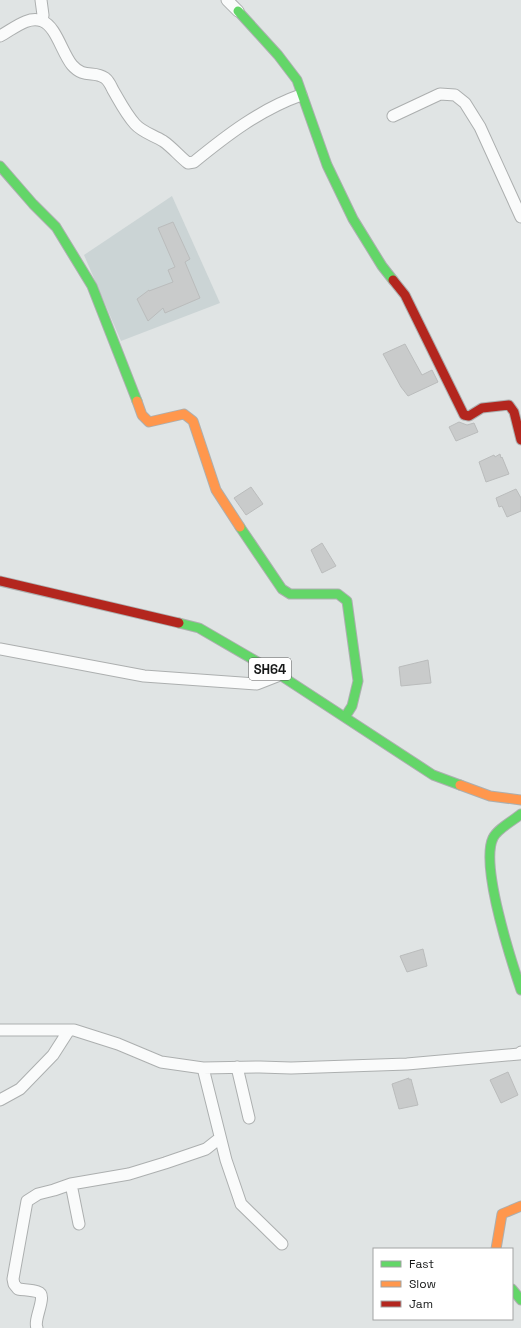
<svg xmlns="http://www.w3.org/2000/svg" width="521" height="1328" font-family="'Space Grotesk',sans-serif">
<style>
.built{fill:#cbd4d5}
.building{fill:#c9cbcb;stroke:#babcbc}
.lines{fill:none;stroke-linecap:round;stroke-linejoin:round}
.street-casing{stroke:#acafaf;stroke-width:13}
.fast-casing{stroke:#acafaf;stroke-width:11}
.slow-casing{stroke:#acafaf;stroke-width:11}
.jam-casing{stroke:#acafaf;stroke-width:11}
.street{stroke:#fafbfb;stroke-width:11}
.fast{stroke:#63d668;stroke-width:9}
.slow{stroke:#ff974d;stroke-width:9}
.jam{stroke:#b3261e;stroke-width:9}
.labels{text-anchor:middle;stroke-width:3;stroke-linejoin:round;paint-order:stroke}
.shield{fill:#fff;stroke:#5c5d5d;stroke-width:1}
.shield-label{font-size:13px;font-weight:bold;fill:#161818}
</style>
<rect width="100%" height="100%" fill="#e0e4e4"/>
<path class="built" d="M 172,196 L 220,303 L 121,341 L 84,255 Z"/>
<path class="building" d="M 173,222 L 190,259 L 185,262 L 200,298 L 165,313 L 163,308 L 148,321 L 137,299 L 149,290 L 149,291 L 173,282 L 168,270 L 175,267 L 158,228 Z
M 405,344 L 422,375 L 432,370 L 438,382 L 408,396 L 401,387 L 383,354 Z
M 459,422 L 467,425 L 474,423 L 478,432 L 456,441 L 449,427 Z
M 500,454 L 501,458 L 502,457 L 509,474 L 486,482 L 479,462 L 494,455 L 495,457 Z
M 251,487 L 263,504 L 246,515 L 234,498 Z
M 516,489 L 521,498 L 521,511 L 507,517 L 502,506 L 499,507 L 496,498 Z
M 322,543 L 336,566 L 322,573 L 311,550 Z
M 428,660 L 431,683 L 401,686 L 399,667 Z
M 423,949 L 427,966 L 407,972 L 400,956 Z
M 508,1072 L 518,1095 L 501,1103 L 490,1080 Z
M 409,1078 L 409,1080 L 411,1079 L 418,1105 L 399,1109 L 392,1084 Z"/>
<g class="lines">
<g class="street-casing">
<path id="street" d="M 41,0 L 43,15 L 42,21
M 227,0 L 238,11
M 0,36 C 12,30 28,15 42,21 C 56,26 62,53 72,65 C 84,79 94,70 105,78 C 109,81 111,86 113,90 C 120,102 126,114 135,124 C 142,132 153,135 163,141 C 172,147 179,156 188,163 L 194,162 C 227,135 261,109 301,95
M 393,116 L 440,94 L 455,95 L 465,103 L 480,127 L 521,217
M 0,649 L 144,676 L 257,684 L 280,675
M 0,1030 L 74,1030 L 118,1044 L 161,1062 L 203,1068 L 260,1067 L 291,1068 L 407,1064 L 519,1054 L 521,1052
M 237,1067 L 249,1118
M 203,1068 L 226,1160 L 241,1204 L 282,1244
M 0,1100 L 20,1089 L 53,1055 L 69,1030
M 71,1184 L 79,1224
M 37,1328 C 33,1319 48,1295 38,1292 C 32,1290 24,1290 18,1289 L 14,1284 L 13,1279 L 27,1201 L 38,1194 L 54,1190 L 71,1184 L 129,1174 L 165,1163 L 206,1149 L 220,1138"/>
</g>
<g class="fast-casing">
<path id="fast" d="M 238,11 L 278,55 L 297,80 L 327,165 L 353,219 L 382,266 L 393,280
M 0,166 L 33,204 L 56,227 L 92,286 L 137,401
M 240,527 L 282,589 L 290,594 L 338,594 L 347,601 L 358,681 L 352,706 L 345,717
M 179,623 L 199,628 L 280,675 L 433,775 L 460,785
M 521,814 C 514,820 497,829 493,838 C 480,865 511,960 521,990
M 512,1289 L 521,1300"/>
</g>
<g class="slow-casing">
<path id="slow" d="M 137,401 L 142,415 L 149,422 L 184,414 L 193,421 L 216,490 L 240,527
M 460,785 L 490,796 L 521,800
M 496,1249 L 502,1214 L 521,1206"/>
</g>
<g class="jam-casing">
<path id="jam" d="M 393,280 L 405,295 L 464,415 L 469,416 L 482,408 L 509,405 L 514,412 L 521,440
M 0,581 L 179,623"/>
</g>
<use href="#street" class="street"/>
<use href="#fast" class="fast"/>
<use href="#slow" class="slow"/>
<use href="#jam" class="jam"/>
</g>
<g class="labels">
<rect class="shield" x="249" y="658" width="42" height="22" rx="3"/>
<g class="shield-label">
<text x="270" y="674">SH64</text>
</g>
</g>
<rect x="373" y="1248" width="140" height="72" fill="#ffffff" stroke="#a2a3a3"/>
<rect x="381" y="1261" width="20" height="6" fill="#63d668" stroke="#a2a3a3"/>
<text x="409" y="1268" font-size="12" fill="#161818">Fast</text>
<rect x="381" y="1281" width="20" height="6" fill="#ff974d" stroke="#a2a3a3"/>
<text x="409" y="1288" font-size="12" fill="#161818">Slow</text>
<rect x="381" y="1301" width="20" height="6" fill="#b3261e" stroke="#a2a3a3"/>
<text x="409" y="1308" font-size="12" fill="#161818">Jam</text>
</svg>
